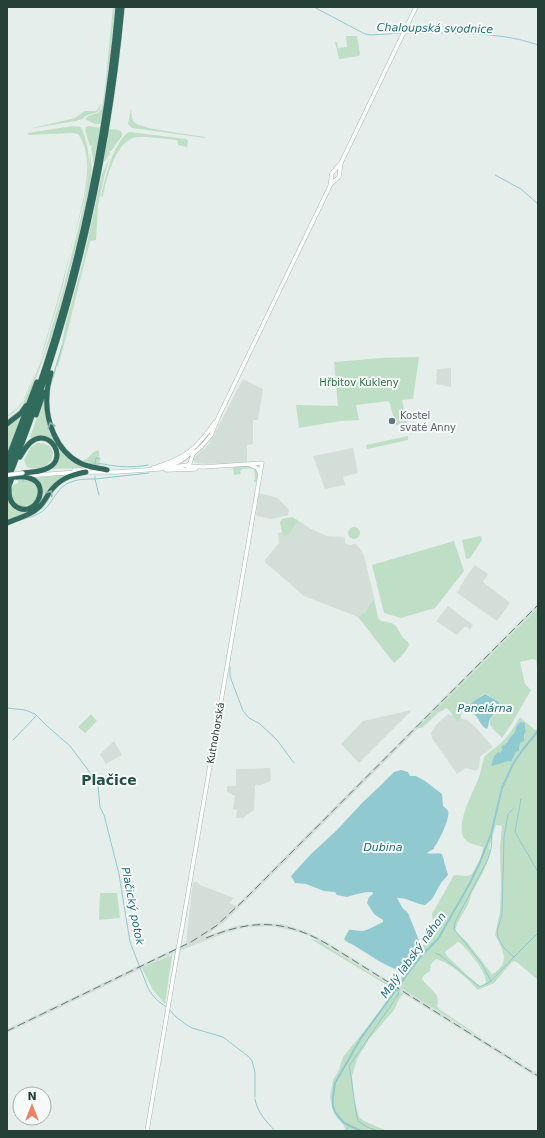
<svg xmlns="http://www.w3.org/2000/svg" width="545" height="1138" font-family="'DejaVu Sans',sans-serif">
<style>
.built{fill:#d3ded9}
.green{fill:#bfdec6;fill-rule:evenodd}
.water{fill:#90c9d0}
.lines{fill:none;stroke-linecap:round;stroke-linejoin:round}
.stream{stroke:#90c9d0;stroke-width:1}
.canal{stroke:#90c9d0;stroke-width:2}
.secondary-casing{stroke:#a4b9b1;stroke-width:4.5}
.motorway-casing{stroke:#c2cac7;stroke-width:6}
.secondary{stroke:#fff;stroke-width:3.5}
.motorway{stroke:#316b5d;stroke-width:5}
.rail{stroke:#5f7b72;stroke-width:1;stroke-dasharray:8 4;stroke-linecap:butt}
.secondary-bridge-casing{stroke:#a4b9b1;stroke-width:4.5;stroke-linecap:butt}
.secondary-bridge{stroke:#fff;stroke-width:3.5}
.oneway{stroke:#94b2aa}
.worship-dot{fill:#6b7280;stroke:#f6faf8;stroke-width:1.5}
.labels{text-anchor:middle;stroke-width:4;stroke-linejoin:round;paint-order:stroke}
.park-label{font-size:10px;fill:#307548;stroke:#f6faf8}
.worship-label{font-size:10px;fill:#5b616d;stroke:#f6faf8;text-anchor:start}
.street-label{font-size:10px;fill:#254037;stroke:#f6faf8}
.water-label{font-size:11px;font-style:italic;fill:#206e7a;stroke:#f6faf8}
.district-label{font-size:14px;font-weight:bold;fill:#215144;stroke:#f6faf8}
</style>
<rect width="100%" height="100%" fill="#e5eeea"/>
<path class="built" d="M 451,368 L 451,387 L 436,384 L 437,369 Z
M 243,379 L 263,389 L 258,420 L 253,420 L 253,444 L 247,445 L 247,462 L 205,464 L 196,463 L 193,460 L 193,459 L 208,445 L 219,425 Z
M 353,448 L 358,473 L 343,477 L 345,485 L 325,489 L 313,456 Z
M 259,493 L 278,498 L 289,510 L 288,515 L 271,519 L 257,516 L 256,515 Z
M 299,521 L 311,529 L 327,536 L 343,537 L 345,539 L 345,543 L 350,545 L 353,544 L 356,544 L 361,550 L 364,556 L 374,597 L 370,603 L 370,606 L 364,614 L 358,617 L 304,596 L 265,562 L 265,560 L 279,543 L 278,533 L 292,530 Z
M 475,565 L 488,574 L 483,582 L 510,603 L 497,621 L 457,593 L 466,577 Z
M 538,603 L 538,608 L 258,889 L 223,923 L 204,937 L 235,926 L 259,923 L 283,924 L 308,932 L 330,944 L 538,1074 L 538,1078 L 321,942 L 307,935 L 294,931 L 271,926 L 247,927 L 228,932 L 172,954 L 7,1033 L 7,1029 L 186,943 L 193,882 L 197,882 L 200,885 L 234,898 L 229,903 L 236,906 Z
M 448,606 L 473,625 L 470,630 L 467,627 L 464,627 L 457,635 L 436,621 Z
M 412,710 L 359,763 L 341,744 L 363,721 Z
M 448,714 L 467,720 L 476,728 L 493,747 L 480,757 L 479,768 L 476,771 L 466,768 L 457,774 L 432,738 L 431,733 L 436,725 Z
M 114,741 L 122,755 L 106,764 L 100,754 Z
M 270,768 L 271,781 L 261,785 L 255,785 L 254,810 L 243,818 L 236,818 L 237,810 L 233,809 L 235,796 L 227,792 L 227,786 L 236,786 L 236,769 Z"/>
<path class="green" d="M 113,7 L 115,7 L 108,75 L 101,124 L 95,124 L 85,119 L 88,116 L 98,113 L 102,108 L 105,87 Z
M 346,36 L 357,36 L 360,54 L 359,56 L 339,59 L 335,42 L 337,42 L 338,48 L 347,47 Z
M 101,103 L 100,109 L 96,113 L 87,115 L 82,119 L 76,121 L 28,129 L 75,118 L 85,111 L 96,111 L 98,109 Z
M 131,109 C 132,113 131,120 135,123 C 142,129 194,135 205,137 L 205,138 L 132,128 L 128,124 Z
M 72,126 L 81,127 C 84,134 87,143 88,151 C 92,177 81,212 74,238 L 72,242 L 71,249 L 62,289 L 43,352 L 25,398 C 21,406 15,412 7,417 L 7,416 L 17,408 L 23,401 L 40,360 L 60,292 L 71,249 L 71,245 L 74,238 C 80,209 98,161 78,134 L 73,133 L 28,135 L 28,133 Z
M 89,126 L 101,128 L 94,165 L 91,149 L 92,145 L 90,146 L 85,130 L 86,127 Z
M 109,129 C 115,130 123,128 122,136 L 111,151 L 109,151 L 110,154 L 103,164 Z
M 130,132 L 187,139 L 188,141 L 187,147 L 178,145 L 178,141 L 176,140 C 166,139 141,135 133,138 C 115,144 106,180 103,197 L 101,196 C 106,176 109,158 121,140 C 124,136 126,133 130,132 Z
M 90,153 C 95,177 87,202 82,226 L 81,226 L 77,245 L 53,333 L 27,402 L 24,407 L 7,423 L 7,419 L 18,411 L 23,404 L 44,354 L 63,290 L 84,205 L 88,179 Z
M 110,157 L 104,177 L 98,206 L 96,240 L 90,241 L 63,349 L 58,366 L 57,365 C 53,377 49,390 49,402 C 50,426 61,448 81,461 C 89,460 91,452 98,450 L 99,452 L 100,464 L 95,465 L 88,464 L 73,457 L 58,440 L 49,413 L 50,384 L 61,348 L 66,323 L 83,262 L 102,174 Z
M 419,357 L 413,399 L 402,400 L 407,423 L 396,425 L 389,401 L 356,405 L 359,420 L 340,421 L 299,428 L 296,405 L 338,406 L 334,362 L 381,358 Z
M 44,398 L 46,417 L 55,442 C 48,436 41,435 33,438 L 30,437 Z
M 23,413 L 8,452 L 7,449 L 7,426 L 15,421 Z
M 408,436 L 408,440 L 367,449 L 366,445 Z
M 37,443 C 63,441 55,475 27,467 L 24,460 L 31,447 Z
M 58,446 L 72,461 L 84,468 L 53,469 C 58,461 60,455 58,446 Z
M 248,466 L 254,467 L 258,472 L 257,481 L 256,482 L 254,482 L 254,480 L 255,480 C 254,468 256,467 242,469 L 242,470 L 240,471 L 241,474 L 234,475 L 233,469 L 230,470 L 235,467 Z
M 64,475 L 64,476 L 53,484 L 44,497 L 43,497 C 44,488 41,482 34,478 Z
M 21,478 L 33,481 L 38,487 L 38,496 L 35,502 L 28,506 L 27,505 L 26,505 L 25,507 C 14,506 10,497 12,486 L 18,483 L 18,479 Z
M 7,497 C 11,509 22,514 34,509 L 35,510 L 7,521 Z
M 292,517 L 299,521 L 288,535 L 284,536 L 282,533 L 280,522 L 282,519 Z
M348 533a6 6 0 1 1 12 0a6 6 0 1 1-12 0Z
M 481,536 L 482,540 L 470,558 L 466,559 L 462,540 Z
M 454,541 L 464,571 L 435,608 L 401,618 L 384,613 L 372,565 Z
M 374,598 L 378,618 L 381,621 L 392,623 L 396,626 L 403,638 L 408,642 L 409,645 C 406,652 400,658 394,663 L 358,617 C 368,612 368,606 374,598 Z
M 538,608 L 537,667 L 536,660 L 533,659 L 520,662 L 525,684 L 531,690 L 512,723 L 502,738 C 499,734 493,730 491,726 C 486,720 497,715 497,709 C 497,706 495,702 494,699 L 485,693 L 482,695 L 462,711 L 461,717 L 458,722 L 448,709 L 446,708 L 442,711 L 439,712 L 422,728 L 418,728 Z
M 91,714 L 97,721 L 85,733 L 78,727 Z
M 520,717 L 535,730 L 538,728 L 538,980 L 518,963 L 514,961 L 511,963 L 494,983 L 478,990 C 474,986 470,982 466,978 C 458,970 446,962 436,959 L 431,964 L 430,971 L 423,976 L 422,979 C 427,988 442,993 437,1006 L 439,1009 L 485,1040 L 480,1037 L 396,985 L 423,945 C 438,937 434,928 432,914 L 454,875 L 467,876 L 471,875 C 477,866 482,858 483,847 C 476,845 468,844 464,838 C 455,824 474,791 479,777 C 481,772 483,759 485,756 C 489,752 495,748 500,744 C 508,737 514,727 520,717 ZM 520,722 L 525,724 L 524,740 L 520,743 L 519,751 L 516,752 L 512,760 L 495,765 L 492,760 L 497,753 L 500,753 L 502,750 L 501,747 L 508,742 L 508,740 L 515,732 L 516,727 ZM 496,825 L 502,826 L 500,848 L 501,888 L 500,911 L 495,935 C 500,945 509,957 500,968 C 497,971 495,973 492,974 L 467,942 L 455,931 C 458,918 467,910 470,899 C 471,896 471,894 473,891 C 480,878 489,864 490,850 L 489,848 ZM 458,942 L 459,942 C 468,950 487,972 486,983 L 480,986 L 469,977 L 447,956 L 445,952 L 446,951 Z
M 100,893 L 117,893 L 120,918 L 99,920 Z
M 309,938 L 321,942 L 328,947 L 402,993 L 403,995 L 399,999 L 394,1010 L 369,1039 L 357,1059 L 352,1076 L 354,1099 L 359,1117 L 364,1121 L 387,1131 L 344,1131 L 345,1128 L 343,1124 L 336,1117 L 332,1107 L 330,1097 L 333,1080 L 339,1070 L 343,1057 L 381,1010 L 392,993 L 391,989 L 385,984 Z
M 172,955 L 165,1004 L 153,990 L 142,968 Z"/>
<path class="water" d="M 485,694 L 499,702 L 499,707 C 497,710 492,717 490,719 C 488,723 489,726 487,729 C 480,726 480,719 474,714 C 471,712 466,712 462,711 L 474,701 Z
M 520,722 L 525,723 L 525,729 L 526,731 L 524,735 L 524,741 L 520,743 L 519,751 L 516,752 L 511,762 L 509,761 L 492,766 C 491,762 494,755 498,752 L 500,753 L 502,750 L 501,747 L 508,742 L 508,740 L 515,732 L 516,727 Z
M 401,770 L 408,772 L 410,776 L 416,776 L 425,781 L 442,794 L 443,806 C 445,808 447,809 448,811 C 451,816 438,844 434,847 L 434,849 L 428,852 L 427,853 C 433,855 437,852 442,854 L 448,875 L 441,883 L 432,899 L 425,905 C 415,904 407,897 397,898 L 403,909 L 405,910 L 408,913 L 420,943 L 409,956 L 402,970 L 400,971 C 385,966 368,954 355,946 C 351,943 347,943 344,939 L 349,930 C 353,929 357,931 362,931 C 369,930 376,925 383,922 L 383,920 L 374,914 L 367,903 L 369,897 L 373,894 L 372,892 C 363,892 356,894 347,897 L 337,895 L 335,892 L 324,891 L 306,884 L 295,883 L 291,876 L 311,854 L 337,830 L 362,803 L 381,785 L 394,772 Z"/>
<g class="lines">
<path class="stream" d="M 314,7 L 365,34 L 371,35 L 402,33
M 406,33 C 449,34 496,30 538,45
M 495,175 L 521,189 L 538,204
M 51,384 L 62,346
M 90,464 C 95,465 99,463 103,464 C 118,467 132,468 148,465
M 95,464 L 96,458 L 100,459
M 23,479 L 23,482
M 99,495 L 95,479 L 149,473
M 23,519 C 31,517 39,515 45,509 C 54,500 58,486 71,482 C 78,479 87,479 95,479 L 95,476
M 230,667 L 230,675 L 231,679 L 243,711 L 249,718 L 260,724 L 277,740 L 294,763
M 7,708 L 25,710 L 35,714 L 47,726 L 70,746 L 91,774
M 13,740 L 36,716
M 98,786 L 100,807 L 104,815 L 119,874 L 130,942 L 148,988 C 153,997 158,1002 167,1007
M 521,799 L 515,832 L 538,872
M 513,809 L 508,814 L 504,837 L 502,915 L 497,931 L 498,937 L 504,948 L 514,957 L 538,933
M 491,834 C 493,843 491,850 488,859 L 455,922 L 454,929 L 482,964 L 491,981
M 435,953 L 440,955 L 480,987 L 491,981 L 514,957
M 169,1009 L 176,1017 L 187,1025 L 192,1028 L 223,1037 L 249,1057 L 252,1061 L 255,1072 L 255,1097
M 255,1099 C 257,1112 266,1121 275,1131
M 346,1131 L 349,1126
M 378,1131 L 367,1127 L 358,1121 L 356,1112 L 350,1070 L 349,1066 L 398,995 L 399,991 L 397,990"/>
<path class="canal" d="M 361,1131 L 344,1123 L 335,1112 L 333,1106 L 333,1097 L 335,1083 L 361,1038 L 414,965 L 423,954 L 438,939 L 470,883 L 480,862 L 491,834 L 502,788 L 513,764 L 524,748 L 538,731"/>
<g class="secondary-casing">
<path id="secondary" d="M 331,184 L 339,177 L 341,163 L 416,7
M 250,465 L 257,468 L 260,473
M 164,467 C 177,463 184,461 193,450
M 153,468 C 184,459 197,449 215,422
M 74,470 L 88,470
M 166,470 L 196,469
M 84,472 L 117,472 L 159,469 L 181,466 L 188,465 L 190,463 L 193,454 L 203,445 L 211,435 L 219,416 L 330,186 L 332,173 L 341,163
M 24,476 L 78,472
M 181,934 L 262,463 L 203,467 L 187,466
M 147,1131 L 177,955"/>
</g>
<g class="motorway-casing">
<path id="motorway" d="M 51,373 C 49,380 47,387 47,395 C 45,420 56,451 80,463 C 88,467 98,468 107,470
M 36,415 L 44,392
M 7,424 L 21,413 L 26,406
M 20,457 C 23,452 26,446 31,442 C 49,427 69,458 48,468 C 41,472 31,472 23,473
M 7,461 L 37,382
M 7,472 C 67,324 104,166 118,7
M 7,482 C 69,328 107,172 122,7
M 9,488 C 9,494 9,500 14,505 C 34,522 53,484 29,478 C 24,476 18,477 13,477
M 7,491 L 12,478
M 7,523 C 17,518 30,516 38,508 C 43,504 46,498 49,493 C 59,479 70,475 86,472"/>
</g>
<use href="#secondary" class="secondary"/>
<use href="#motorway" class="motorway"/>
<path class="rail" d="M 206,938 C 253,919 284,919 329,945 L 538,1076
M 7,1031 L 191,942 L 216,926 L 243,901 L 538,605"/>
<g class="secondary-bridge-casing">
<path id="secondary-bridge" d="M 7,475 L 23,473
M 177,955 L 181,934"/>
</g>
<use href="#secondary-bridge" class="secondary-bridge"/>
</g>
<defs><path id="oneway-chevron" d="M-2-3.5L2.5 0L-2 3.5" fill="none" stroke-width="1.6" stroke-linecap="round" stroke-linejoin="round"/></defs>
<g class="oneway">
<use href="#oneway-chevron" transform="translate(51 425) rotate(-108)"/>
<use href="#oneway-chevron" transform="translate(50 493) rotate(-56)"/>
</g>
<circle class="worship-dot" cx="392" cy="421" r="4"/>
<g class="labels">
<g class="park-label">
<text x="359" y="386">Hřbitov Kukleny</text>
</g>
<g class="worship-label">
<text x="400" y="419">Kostel<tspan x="400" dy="12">svaté Anny</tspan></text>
</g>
<g class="street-label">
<text transform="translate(215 733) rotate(-80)" y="4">Kutnohorská</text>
</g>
<g class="water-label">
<text transform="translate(435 28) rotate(1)" y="4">Chaloupská svodnice</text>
<text x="485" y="712">Panelárna</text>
<text x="383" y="851">Dubina</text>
<text transform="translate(133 906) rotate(79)" y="4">Plačický potok</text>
<text transform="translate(413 955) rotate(-54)" y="4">Malý labský náhon</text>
</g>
<g class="district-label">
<text x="109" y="785">Plačice</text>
</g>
</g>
<rect width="545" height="1138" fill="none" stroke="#254037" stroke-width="16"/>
<g transform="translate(32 1106)"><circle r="19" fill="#f6faf8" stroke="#a2b0ab"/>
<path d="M0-3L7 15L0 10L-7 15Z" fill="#ee8064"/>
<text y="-6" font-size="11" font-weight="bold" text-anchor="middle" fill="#254037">N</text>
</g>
</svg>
